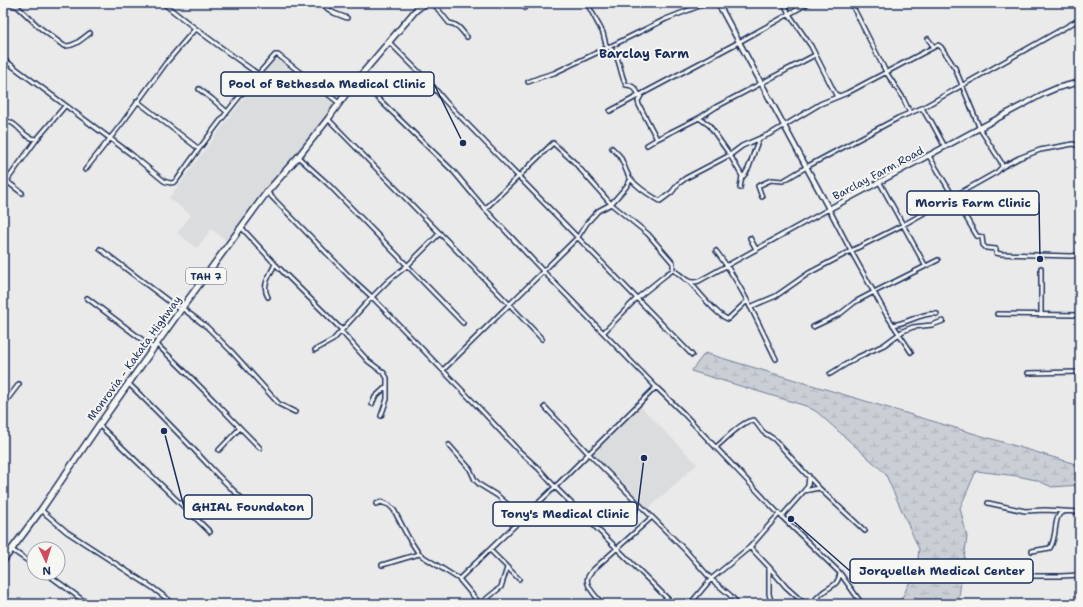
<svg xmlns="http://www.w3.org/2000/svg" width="1083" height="607" font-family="'Shantell Sans',sans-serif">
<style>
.built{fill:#dadcde}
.wetland{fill:url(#wetland-marsh);stroke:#727e9a}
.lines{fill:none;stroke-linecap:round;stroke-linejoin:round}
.street-casing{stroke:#1b2f5e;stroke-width:6}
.secondary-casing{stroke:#1b2f5e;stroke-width:7}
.highway-casing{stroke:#1b2f5e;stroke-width:8}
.street{stroke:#f6f6f2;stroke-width:3}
.secondary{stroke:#f6f6f2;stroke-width:4}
.highway{stroke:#f6f6f2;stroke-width:5}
.labels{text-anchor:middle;stroke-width:4;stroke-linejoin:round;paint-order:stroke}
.shield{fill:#f6f6f2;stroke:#5d6b8a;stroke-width:1}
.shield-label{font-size:10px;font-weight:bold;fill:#1b2f5e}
.street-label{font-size:11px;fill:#1b2f5e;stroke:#f6f6f2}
.quarter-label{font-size:13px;font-weight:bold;fill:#1b2f5e;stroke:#f6f6f2}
.leader{fill:none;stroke:#1b2f5e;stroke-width:1.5}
.callout-dot{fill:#1b2f5e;stroke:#f6f6f2;stroke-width:1.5}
.callout{fill:#f6f6f2;stroke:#1b2f5e;stroke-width:1.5}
.callout-label{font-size:12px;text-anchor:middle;font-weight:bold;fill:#1b2f5e}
</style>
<defs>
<pattern id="wetland-marsh" width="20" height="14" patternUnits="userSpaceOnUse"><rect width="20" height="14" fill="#caced5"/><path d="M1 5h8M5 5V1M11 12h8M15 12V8" fill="none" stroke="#adb1b9"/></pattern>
</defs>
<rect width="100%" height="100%" fill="#e9eae9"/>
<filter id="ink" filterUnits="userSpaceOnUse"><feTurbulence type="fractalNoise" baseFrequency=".025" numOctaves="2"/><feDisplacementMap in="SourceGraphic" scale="8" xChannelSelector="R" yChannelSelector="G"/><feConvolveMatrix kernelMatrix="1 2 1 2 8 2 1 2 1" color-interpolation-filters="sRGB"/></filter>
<g filter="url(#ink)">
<path class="built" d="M 275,57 L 337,103 L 231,244 L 211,229 L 197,248 L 177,233 L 191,215 L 169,198 Z
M 640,406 L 697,464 L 647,510 L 591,453 Z"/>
<path class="wetland" d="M 705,353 L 1079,465 L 1080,485 L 1052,487 L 1036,480 L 1017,476 L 976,471 L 960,508 L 967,537 L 959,597 L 955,604 L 899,604 L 917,567 L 919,549 L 885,473 L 817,412 L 806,406 L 691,371 Z"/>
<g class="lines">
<g class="street-casing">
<path id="street" d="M 163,3 C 193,28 226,51 258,74
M 319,3 L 334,13 L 347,18
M 433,3 L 449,23 C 458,24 461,30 467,37
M 521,3 L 525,8
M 587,3 L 603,33 L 606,45 L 609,47 L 666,19 L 707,3
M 784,3 L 789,14 L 811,46 L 836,95 L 838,95
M 851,3 L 886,72 L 903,98 L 910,113
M 3,6 L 8,3 L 18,7 L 39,27 L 64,46 C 74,47 82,39 90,33
M 389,42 L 430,83 L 445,101 L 692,355
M 3,59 L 131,154 L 164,181 C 169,183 172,184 176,181 C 207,137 239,95 275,55 L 278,55 L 339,103
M 359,80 L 454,172 L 485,209 L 543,271 L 656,387 L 684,414 L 779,514 L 840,573 L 862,604
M 528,82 L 541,77 L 554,73 L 609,47 C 621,57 619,72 626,85 C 633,85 636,89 639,95
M 199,89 L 212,99 L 227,112
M 642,94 L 638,101 L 639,105 L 657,139 L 699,118 L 716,107 L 815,55
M 137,101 L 199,149
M 922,108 L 1080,19
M 610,111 L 739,42 L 809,3
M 699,118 L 709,125 L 730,155 L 742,176 L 740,188
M 3,119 C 6,121 9,121 12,123 C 21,128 25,139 37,139 L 65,106
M 328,119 L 510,305 L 542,339
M 647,145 L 657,139
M 612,148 C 614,150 617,153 619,155 C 624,162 625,171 630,178 C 637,187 651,196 660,201 L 672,192 L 678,184 L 686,178 L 730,155 L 742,146 L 772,133 L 820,104 L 847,93 L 934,47
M 929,156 L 977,236 L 982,237 L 983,245 L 986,248 L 996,249 L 996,253 L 1001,254 L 1071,256 L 1080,255
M 298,157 L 328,184 L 463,323
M 1002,167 L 1019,158 L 1040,150 L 1073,144 L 1080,146
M 85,170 L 123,122 L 166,63 L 195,29
M 742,178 C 752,168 752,152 759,140
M 880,183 L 925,265
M 267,192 L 349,276 L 372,297 L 484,413 L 518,450 L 539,469 L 555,487 L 673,604
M 22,193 L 9,183 L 8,179 L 37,139
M 762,197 L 758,186 L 771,180 L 783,181 L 810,165 L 898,118 L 922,108 L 929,120 L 931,121 L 945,147
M 485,209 L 553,143 L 574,162 L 611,204 L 648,234 L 673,263 L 673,270
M 241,227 L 275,264 L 342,330
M 750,238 L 756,249
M 100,249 L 179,309 L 182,308 L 207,327 L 232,352 L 279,404 L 295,412
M 716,251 C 741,283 758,323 776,359
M 1041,268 L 1041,313
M 689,281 C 698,291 717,316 728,319 L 747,301
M 268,297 C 261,286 270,275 275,264
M 87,298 L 153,348
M 750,307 L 776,296 L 809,273 L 851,251 L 886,314 L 911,352
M 997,314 L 1080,315
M 893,325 C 908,323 923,312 937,314
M 813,327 L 840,314 L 855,302 L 874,292 L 938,260
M 341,331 L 368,361 L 384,373 L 387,378 L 387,399 L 381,416
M 604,332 L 636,299 L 667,274 L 673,270 C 684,275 685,285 699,281 L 829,209 L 851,251 L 903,225 L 997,172 L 1002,167 L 1001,162 L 980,129 L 955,68 L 941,47 L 938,45 L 934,47 L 928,39
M 156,344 C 193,377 226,414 260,448
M 315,350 L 333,340 L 372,297 L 388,281 L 408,265 L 440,233
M 443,370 L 578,237 L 587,223 L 598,211 L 611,204 L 626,187 L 631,179
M 1028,373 L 1080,372
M 830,374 L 856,358 L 884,345 L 903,331 L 913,327 L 932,325 L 943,321
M 128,383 C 157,411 185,440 213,470 C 226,484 241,497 254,511
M 372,404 L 375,397 L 387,386
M 3,405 L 19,384
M 545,407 L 588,453 L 686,551 L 711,579 L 730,595 L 738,604
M 99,425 L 210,532
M 449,445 L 470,469 L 475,480 L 480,485 L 498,496 L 523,518
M 716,447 C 725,440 743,420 754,420 L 763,432 L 774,439 L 819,488 L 865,531
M 219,450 L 240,428
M 804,491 L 808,486 L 809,476
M 988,503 L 1025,511 L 1045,510 L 1080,512
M 376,504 L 381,502 L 389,505 L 394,510 L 408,537 L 419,554
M 41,510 L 67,532 L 153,588 L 174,604
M 782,516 L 804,491 L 819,488
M 750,547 L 769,567 L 769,594 L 772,604
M 12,550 L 34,565
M 490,550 L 519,579
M 1032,551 L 1050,548 C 1057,537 1054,521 1059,515 C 1060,513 1062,513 1064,512
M 382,565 L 419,554 L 459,579 L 555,487 L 656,387
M 769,567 L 786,587 L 805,604
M 46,573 L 88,604
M 1029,576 L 1061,576 L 1080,575
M 459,579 L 480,604
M 3,596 L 11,604
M 480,604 L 501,587 L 507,568
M 603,604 C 598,599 584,585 588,577 C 589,574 592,571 594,569 L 652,517
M 690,604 L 711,579 L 750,547 L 779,514
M 811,604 C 816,599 820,594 826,590 C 834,585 838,584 840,573"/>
</g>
<g class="secondary-casing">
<path id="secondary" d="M 718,3 L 829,209 L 1043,94 L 1057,88 L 1080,82"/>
</g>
<g class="highway-casing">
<path id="highway" d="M 3,561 L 41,510 L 99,425 L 182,308 L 267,192 L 298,157 L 328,119 L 350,88 L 416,10 L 425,3"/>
</g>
<use href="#street" class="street"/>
<use href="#secondary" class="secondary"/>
<use href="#highway" class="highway"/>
</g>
</g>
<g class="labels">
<rect class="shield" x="186" y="268" width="40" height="16" rx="3"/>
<g class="shield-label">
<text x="206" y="280">TAH 7</text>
</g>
<g class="street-label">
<text transform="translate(878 173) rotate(-28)" y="4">Barclay Farm Road</text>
<text transform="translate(134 358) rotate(-54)" y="4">Monrovia - Kakata Highway</text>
</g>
<g class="quarter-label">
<text x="644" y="58">Barclay Farm</text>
</g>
</g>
<path class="leader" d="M463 143L434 84M1040 259L1039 203M164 431L184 507M644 458L637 514M791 519L850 571"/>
<g class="callout-dot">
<circle cx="463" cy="143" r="4"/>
<circle cx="1040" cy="259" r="4"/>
<circle cx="164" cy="431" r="4"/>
<circle cx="644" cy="458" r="4"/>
<circle cx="791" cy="519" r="4"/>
</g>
<g class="callout">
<rect x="221" y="72" width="213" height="24" rx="4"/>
<rect x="907" y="191" width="132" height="24" rx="4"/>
<rect x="184" y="495" width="128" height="24" rx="4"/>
<rect x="493" y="502" width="144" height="24" rx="4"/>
<rect x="850" y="559" width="183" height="24" rx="4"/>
</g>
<g class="callout-label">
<text x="327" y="88">Pool of Bethesda Medical Clinic</text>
<text x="973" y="207">Morris Farm Clinic</text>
<text x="248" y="511">GHIAL Foundaton</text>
<text x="565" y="518">Tony's Medical Clinic</text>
<text x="942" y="575">Jorquelleh Medical Center</text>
</g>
<rect width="1083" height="607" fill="none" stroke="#f6f6f2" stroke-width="16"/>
<rect x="8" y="8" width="1067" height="591" fill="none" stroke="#1b2f5e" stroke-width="1.5" filter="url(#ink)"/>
<g transform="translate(46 561) rotate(176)"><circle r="19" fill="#f6f6f2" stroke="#9ea6b7"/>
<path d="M0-3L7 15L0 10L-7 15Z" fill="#d1495b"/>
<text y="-6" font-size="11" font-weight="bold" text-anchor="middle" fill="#1b2f5e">N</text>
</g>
</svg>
